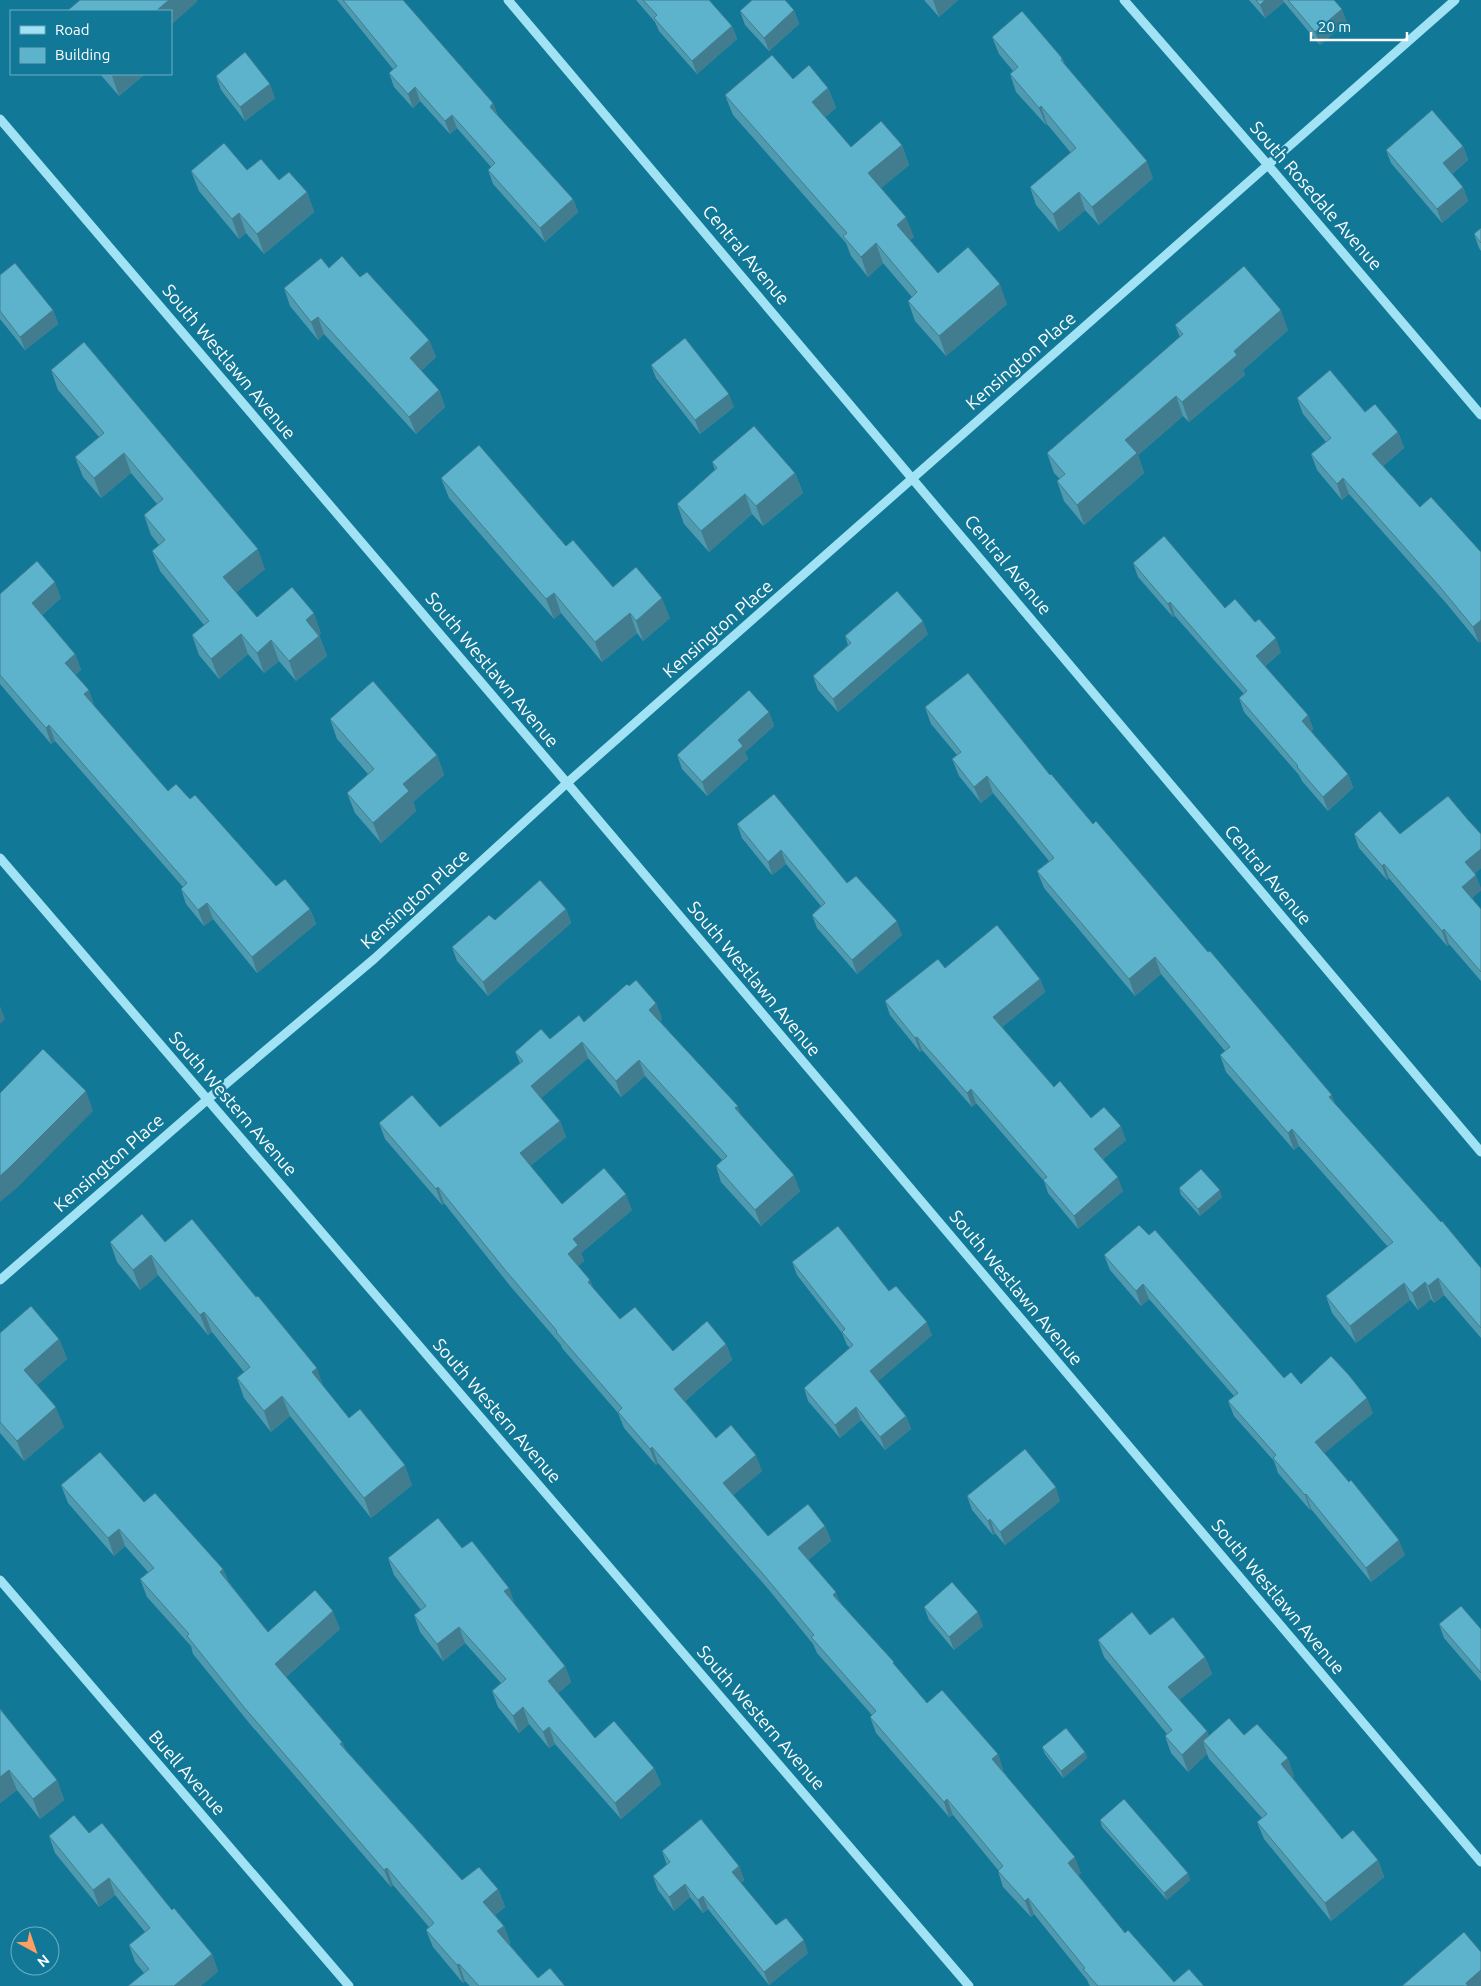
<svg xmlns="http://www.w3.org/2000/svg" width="1481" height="1986" font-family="Ubuntu,sans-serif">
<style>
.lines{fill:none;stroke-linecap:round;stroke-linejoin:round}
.minor{stroke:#a1e2f4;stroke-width:9}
.wall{fill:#509aaf}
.shaded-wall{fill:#417d8e}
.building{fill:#5db3cb;stroke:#417d8e}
.labels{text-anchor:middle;stroke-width:5;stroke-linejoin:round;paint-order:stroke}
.street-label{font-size:18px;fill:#fff;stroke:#117897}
</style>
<rect width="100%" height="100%" fill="#117897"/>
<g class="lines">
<path class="minor" d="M 508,0 L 1481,1152
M 1124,0 L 1268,165 L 1481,415
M 0,119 L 567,783 L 1481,1862
M 0,858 L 969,1986
M 0,1280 L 208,1099 L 374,959 L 567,783 L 1455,0
M 0,1580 L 349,1986"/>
</g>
<path class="wall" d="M 337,0 L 403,0 L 493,103 L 498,116 L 573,199 L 578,212 L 545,242 L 493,184 L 488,170 L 491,167 L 457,128 L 450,134 L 420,101 L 413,108 L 394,87 L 389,73 L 393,69 Z
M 636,0 L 709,0 L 732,26 L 737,39 L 697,74 L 659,31 L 655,22 Z
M 924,0 L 958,0 L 939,17 Z
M 1249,0 L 1334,0 L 1347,22 L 1320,45 L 1284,2 L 1265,18 Z
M 794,10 L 799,24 L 769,51 L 745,25 L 740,11 Z
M 992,37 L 1062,58 L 1065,65 L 1153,178 L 1099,225 L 1085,210 L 1059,232 L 1036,205 L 1030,187 L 1071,153 L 1047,124 L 1046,125 L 1016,92 L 1010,74 L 1013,71 L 999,54 Z
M 100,74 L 145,74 L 119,96 Z
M 216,76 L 275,98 L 245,121 L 221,90 Z
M 793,79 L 828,88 L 836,108 L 825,117 L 851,147 L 902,145 L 909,165 L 881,188 L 914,237 L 910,240 L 938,273 L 1007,304 L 946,356 L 915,321 L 908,301 L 912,297 L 883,263 L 868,277 L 851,256 L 846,243 L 733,115 L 725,95 Z
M 1463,146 L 1468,160 L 1452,174 L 1463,187 L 1468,201 L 1442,223 L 1391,163 L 1386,150 Z
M 247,170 L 279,180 L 307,192 L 314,212 L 264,254 L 246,233 L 239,239 L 199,191 L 191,171 Z
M 1481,228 L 1481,251 L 1479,248 L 1474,234 Z
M 329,268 L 360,277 L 429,340 L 436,357 L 421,371 L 439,390 L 445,407 L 416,434 L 324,334 L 318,340 L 290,306 L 284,288 Z
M 0,275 L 53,310 L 58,324 L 25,350 L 0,319 Z
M 1175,325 L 1288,330 L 1243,370 L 1245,375 L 1189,422 L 1183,416 L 1138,455 L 1144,473 L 1084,525 L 1064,501 L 1057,481 L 1060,479 L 1054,473 L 1047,453 L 1180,337 Z
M 651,365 L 734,407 L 700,434 L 656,378 Z
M 51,370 L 265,569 L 236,592 L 257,617 L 321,633 L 319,635 L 327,656 L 296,681 L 279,661 L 264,673 L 248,654 L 219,679 L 199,655 L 192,635 L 204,625 L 160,571 L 152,551 L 159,545 L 151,535 L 144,515 L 157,504 L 131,473 L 101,498 L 83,477 L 75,457 L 99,437 L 58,390 Z
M 1297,398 L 1365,412 L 1398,432 L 1404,448 L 1383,466 L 1420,507 L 1431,497 L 1479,643 L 1446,603 L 1349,494 L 1342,500 L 1317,470 L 1311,454 L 1326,442 L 1303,414 Z
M 712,462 L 795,473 L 803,493 L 763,526 L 752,514 L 709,552 L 684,524 L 677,504 L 715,470 Z
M 441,478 L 566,546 L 613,587 L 670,618 L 643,641 L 637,633 L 602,662 L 561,613 L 554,619 L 449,498 Z
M 1133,563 L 1225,608 L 1281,652 L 1265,666 L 1308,715 L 1313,729 L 1311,731 L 1348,774 L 1353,788 L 1328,811 L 1302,781 L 1299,775 L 1244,712 L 1239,698 L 1244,694 L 1175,616 L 1173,617 L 1138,577 Z
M 0,594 L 61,598 L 42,615 L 75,654 L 81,670 L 75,675 L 89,690 L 94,706 L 168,791 L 190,799 L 276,886 L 310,909 L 316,924 L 257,973 L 213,919 L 204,926 L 186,904 L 181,889 L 183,887 L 55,741 L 51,744 L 0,684 Z
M 928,634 L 838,712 L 818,690 L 813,676 L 848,645 L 845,636 Z
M 925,707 L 1050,775 L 1335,1104 L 1481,1268 L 1481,1338 L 1444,1295 L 1434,1303 L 1431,1299 L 1418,1310 L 1410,1300 L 1356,1343 L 1332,1313 L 1326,1296 L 1388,1247 L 1299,1146 L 1294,1150 L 1226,1072 L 1220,1055 L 1225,1051 L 1161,974 L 1135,996 L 1044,888 L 1037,871 L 1049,861 L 993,793 L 981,803 L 959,776 L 952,759 L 957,755 L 931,724 Z
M 769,712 L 774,726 L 745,752 L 748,759 L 707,796 L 682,769 L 677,755 Z
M 330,719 L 437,755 L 444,775 L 413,802 L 416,811 L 381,843 L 355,813 L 347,793 L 368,774 L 337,739 Z
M 1469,821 L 1481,834 L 1481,868 L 1475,873 L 1481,890 L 1472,898 L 1481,909 L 1481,981 L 1449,944 L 1447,946 L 1389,878 L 1387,880 L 1359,848 L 1354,834 L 1400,834 Z
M 737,824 L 847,883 L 902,935 L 857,974 L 817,928 L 812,915 L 821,906 L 786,864 L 772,875 L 742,838 Z
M 566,909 L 571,923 L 488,996 L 457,961 L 452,947 L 495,920 Z
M 945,968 L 1040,979 L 1045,992 L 1002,1027 L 1054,1087 L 1091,1118 L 1126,1140 L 1103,1159 L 1123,1191 L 1078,1229 L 1048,1193 L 1044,1181 L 976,1103 L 972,1107 L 922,1050 L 920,1052 L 890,1015 L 885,1001 Z
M 629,986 L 656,1003 L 662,1019 L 660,1021 L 741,1116 L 800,1191 L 761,1226 L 721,1182 L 716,1166 L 722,1160 L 645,1076 L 621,1097 L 588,1058 L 541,1098 L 560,1121 L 566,1137 L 530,1166 L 562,1204 L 632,1210 L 581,1253 L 584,1261 L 578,1266 L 590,1280 L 593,1288 L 620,1319 L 673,1351 L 726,1344 L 732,1360 L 685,1401 L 716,1438 L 762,1471 L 733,1495 L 768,1536 L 825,1526 L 831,1541 L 808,1560 L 840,1602 L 927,1703 L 998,1754 L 1003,1770 L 1003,1771 L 1081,1873 L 1078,1875 L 1125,1933 L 1174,1982 L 1204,1986 L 1090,1986 L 1087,1980 L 1034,1914 L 1031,1917 L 1003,1887 L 998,1871 L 998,1870 L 953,1815 L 949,1817 L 876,1733 L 870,1717 L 872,1715 L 817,1653 L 813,1644 L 769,1590 L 658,1463 L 656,1465 L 624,1428 L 618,1413 L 562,1348 L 561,1345 L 511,1287 L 444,1203 L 442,1205 L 385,1139 L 379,1123 L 440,1127 L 520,1063 L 515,1052 L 550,1039 L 584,1022 Z
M 1179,1188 L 1222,1197 L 1200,1216 L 1181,1195 Z
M 1149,1235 L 1284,1378 L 1373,1413 L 1324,1453 L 1405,1555 L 1371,1582 L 1311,1509 L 1310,1510 L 1278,1473 L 1274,1461 L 1234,1416 L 1228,1401 L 1234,1396 L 1149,1299 L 1141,1306 L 1110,1270 L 1104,1255 Z
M 110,1242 L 165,1242 L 324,1387 L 349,1418 L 412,1485 L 371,1518 L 290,1416 L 271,1432 L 244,1398 L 237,1378 L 244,1372 L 212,1332 L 208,1335 L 158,1275 L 140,1290 L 117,1262 Z
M 792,1262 L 889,1291 L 932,1335 L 878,1381 L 906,1416 L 911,1429 L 885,1450 L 861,1420 L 840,1438 L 808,1401 L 804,1388 L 850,1348 L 847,1345 L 842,1333 L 797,1275 Z
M 0,1333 L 59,1339 L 67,1359 L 37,1385 L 64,1427 L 24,1461 L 0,1433 Z
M 61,1485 L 144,1502 L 223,1569 L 228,1581 L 268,1632 L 340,1629 L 286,1677 L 342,1742 L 345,1749 L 462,1880 L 498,1889 L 505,1907 L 495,1915 L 504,1926 L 510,1943 L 509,1944 L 538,1978 L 565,1986 L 470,1986 L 465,1981 L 463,1983 L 433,1947 L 426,1930 L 429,1927 L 393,1885 L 391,1887 L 250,1724 L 193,1654 L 191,1646 L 147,1597 L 140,1579 L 148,1572 L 125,1546 L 114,1556 L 68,1503 Z
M 967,1496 L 1060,1501 L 1005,1545 L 995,1533 L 993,1535 L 972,1510 Z
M 462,1548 L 509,1588 L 514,1603 L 565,1666 L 571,1682 L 558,1693 L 595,1738 L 654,1768 L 661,1784 L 621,1819 L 555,1744 L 549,1748 L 529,1724 L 519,1733 L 498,1707 L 492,1691 L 501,1683 L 465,1643 L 443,1661 L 420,1632 L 414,1615 L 421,1610 L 394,1575 L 388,1558 Z
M 924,1607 L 983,1626 L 954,1650 L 929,1620 Z
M 1439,1624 L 1481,1629 L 1481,1681 L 1444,1638 Z
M 1150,1635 L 1205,1657 L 1212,1674 L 1179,1700 L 1207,1731 L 1209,1736 L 1244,1735 L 1294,1776 L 1292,1777 L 1342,1839 L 1378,1860 L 1384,1877 L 1331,1921 L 1264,1839 L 1257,1822 L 1262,1818 L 1209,1759 L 1207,1754 L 1188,1772 L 1171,1753 L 1165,1736 L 1167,1734 L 1104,1657 L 1098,1640 Z
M 0,1709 L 57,1780 L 64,1800 L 40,1819 L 17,1790 L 0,1803 Z
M 1042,1747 L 1085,1752 L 1087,1758 L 1063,1778 L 1045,1754 Z
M 1100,1820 L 1190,1880 L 1167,1900 L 1102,1827 Z
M 89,1833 L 172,1910 L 212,1954 L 218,1972 L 144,1973 L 135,1962 L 129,1945 L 145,1932 L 115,1895 L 99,1907 L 55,1853 L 49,1836 Z
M 662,1851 L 739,1866 L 744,1880 L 741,1883 L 776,1925 L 808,1953 L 769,1985 L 708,1909 L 703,1913 L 690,1897 L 674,1911 L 658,1890 L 653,1876 L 667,1865 Z"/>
<path class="shaded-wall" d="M 169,0 L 197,0 L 197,2 L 171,25 L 171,11 L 156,11 Z
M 933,0 L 958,0 L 939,17 Z
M 1265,0 L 1283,0 L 1284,2 L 1265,18 L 1260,5 Z
M 1342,9 L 1347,22 L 1320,45 L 1315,32 Z
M 794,10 L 799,24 L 769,51 L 764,38 Z
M 732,26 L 737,39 L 697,74 L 692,61 Z
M 114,74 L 145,74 L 119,96 L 112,76 Z
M 270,84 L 275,98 L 245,121 L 240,107 Z
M 415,87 L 420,101 L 413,108 L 408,94 Z
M 828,88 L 836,108 L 820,122 L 812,102 Z
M 493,103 L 498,117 L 490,107 Z
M 1041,106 L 1047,124 L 1046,125 L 1039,108 Z
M 452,115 L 457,128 L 450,134 L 445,121 Z
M 902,145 L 909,165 L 875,193 L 868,173 Z
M 1463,146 L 1468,160 L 1448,177 L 1443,163 Z
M 1147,161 L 1153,178 L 1099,225 L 1092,207 Z
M 1463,187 L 1468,201 L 1442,223 L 1437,209 Z
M 307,192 L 314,212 L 264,254 L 257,234 Z
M 1079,192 L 1085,210 L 1059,232 L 1053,214 Z
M 573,199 L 578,212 L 545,242 L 540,228 Z
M 239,213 L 246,233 L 239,239 L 232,219 Z
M 906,217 L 914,237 L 904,245 L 897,225 Z
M 876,243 L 883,263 L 868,277 L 861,257 Z
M 1000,284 L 1007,304 L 946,356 L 939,336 Z
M 53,310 L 58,324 L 25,350 L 20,337 Z
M 1281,310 L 1288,330 L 1243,370 L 1245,375 L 1189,422 L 1182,402 L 1234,351 Z
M 318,317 L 324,334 L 318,340 L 311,322 Z
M 429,340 L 436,357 L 416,376 L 410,358 Z
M 439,390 L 445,407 L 416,434 L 409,417 Z
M 729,394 L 734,407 L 700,434 L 695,420 Z
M 1176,396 L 1183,416 L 1138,455 L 1144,473 L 1084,525 L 1077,505 L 1125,440 Z
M 1398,432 L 1404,448 L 1378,470 L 1372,454 Z
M 124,453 L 131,473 L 101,498 L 94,478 Z
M 795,473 L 803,493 L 763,526 L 756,506 Z
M 1343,478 L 1349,494 L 1342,500 L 1337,484 Z
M 745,494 L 752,514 L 709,552 L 701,531 Z
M 258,549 L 265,569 L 231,597 L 223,577 Z
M 55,582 L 61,598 L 37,619 L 32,603 Z
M 554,593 L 561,613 L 554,619 L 546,599 Z
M 662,598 L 670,618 L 643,641 L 636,621 Z
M 1170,602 L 1175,616 L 1173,617 L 1168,604 Z
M 314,613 L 321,633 L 313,640 L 306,620 Z
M 630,613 L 637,633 L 602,662 L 595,642 Z
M 1481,620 L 1481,642 L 1479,643 L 1473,627 Z
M 923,621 L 928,634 L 838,712 L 833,699 Z
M 241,634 L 248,654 L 219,679 L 211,659 Z
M 319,636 L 327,656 L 296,681 L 289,661 Z
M 1276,638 L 1281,652 L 1261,669 L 1256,656 Z
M 271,640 L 279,661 L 264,673 L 257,653 Z
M 75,654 L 81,670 L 70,679 L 65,663 Z
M 89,690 L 94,706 L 84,694 Z
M 769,712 L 774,726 L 745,752 L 748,759 L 707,796 L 702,782 L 738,740 Z
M 1308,715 L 1313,729 L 1307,735 L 1302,721 Z
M 49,725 L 55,741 L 51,744 L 46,728 Z
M 437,755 L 444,775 L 413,802 L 416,811 L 381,843 L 373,823 L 403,784 Z
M 1348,774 L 1353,788 L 1328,811 L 1323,797 Z
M 987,776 L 993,793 L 981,803 L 974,787 Z
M 1481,849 L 1481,868 L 1471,877 L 1465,862 Z
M 781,850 L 786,864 L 772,875 L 768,862 Z
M 1384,864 L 1389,878 L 1387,880 L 1382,866 Z
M 1476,875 L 1481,888 L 1481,890 L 1468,902 L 1462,887 Z
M 207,903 L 213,919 L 204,926 L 198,910 Z
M 310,909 L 316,924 L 257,973 L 252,957 Z
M 566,909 L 571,923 L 488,996 L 483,982 Z
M 897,921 L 902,935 L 857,974 L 852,960 Z
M 1444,929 L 1449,944 L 1447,946 L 1442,931 Z
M 1155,957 L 1161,974 L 1135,996 L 1129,979 Z
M 1040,979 L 1045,992 L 998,1030 L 993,1017 Z
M 656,1003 L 662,1019 L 655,1026 L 649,1010 Z
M 0,1006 L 5,1019 L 0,1024 Z
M 917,1037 L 922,1050 L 920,1052 L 915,1038 Z
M 582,1042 L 588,1058 L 537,1102 L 531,1086 Z
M 639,1060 L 645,1076 L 621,1097 L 616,1081 Z
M 971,1089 L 976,1103 L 972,1107 L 967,1093 Z
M 86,1091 L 93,1111 L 18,1187 L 0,1202 L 0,1176 Z
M 1332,1095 L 1338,1112 L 1329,1097 Z
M 738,1106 L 743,1121 L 735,1108 Z
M 560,1121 L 566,1137 L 526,1169 L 520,1153 Z
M 1121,1126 L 1126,1140 L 1099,1162 L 1094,1149 Z
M 1292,1129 L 1299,1146 L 1294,1150 L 1288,1133 Z
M 794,1175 L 800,1191 L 761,1226 L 755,1210 Z
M 1118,1177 L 1123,1191 L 1078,1229 L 1074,1216 Z
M 438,1187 L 444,1203 L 442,1205 L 436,1189 Z
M 1220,1190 L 1222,1197 L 1200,1216 L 1198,1209 Z
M 626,1194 L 632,1210 L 581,1253 L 584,1261 L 574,1270 L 568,1254 L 573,1239 Z
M 151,1255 L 158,1275 L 140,1290 L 133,1270 Z
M 1438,1278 L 1444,1295 L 1434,1303 L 1428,1286 Z
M 590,1280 L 596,1296 L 588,1282 Z
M 1425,1282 L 1431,1299 L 1418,1310 L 1412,1293 Z
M 1404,1283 L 1410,1300 L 1356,1343 L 1350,1326 Z
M 1143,1284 L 1149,1299 L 1141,1306 L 1136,1291 Z
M 204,1312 L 212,1332 L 208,1335 L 200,1315 Z
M 927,1322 L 932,1335 L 875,1384 L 870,1371 Z
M 59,1339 L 67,1359 L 31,1390 L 24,1370 Z
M 726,1344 L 732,1360 L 680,1405 L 674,1389 Z
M 317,1368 L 324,1388 L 312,1372 Z
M 282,1396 L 290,1416 L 271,1432 L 264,1411 Z
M 1367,1398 L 1373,1413 L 1320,1457 L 1315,1442 Z
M 56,1407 L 64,1427 L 24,1461 L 17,1441 Z
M 856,1407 L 861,1420 L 840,1438 L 835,1425 Z
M 906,1416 L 911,1429 L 885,1450 L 880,1437 Z
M 652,1447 L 658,1463 L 656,1465 L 650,1449 Z
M 756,1455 L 762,1471 L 729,1499 L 723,1483 Z
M 405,1465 L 412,1485 L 371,1518 L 364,1498 Z
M 1056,1487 L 1060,1501 L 1005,1545 L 1000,1532 Z
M 1306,1494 L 1311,1509 L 1310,1510 L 1305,1495 Z
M 990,1519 L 995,1533 L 993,1535 L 988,1521 Z
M 825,1526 L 831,1541 L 804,1563 L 798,1548 Z
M 119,1529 L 125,1546 L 114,1556 L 108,1538 Z
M 1399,1540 L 1405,1555 L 1371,1582 L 1366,1568 Z
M 223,1569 L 229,1586 L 220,1572 Z
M 509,1588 L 515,1604 L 504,1591 Z
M 836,1592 L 842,1608 L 833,1595 Z
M 333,1611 L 340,1629 L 281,1681 L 275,1664 Z
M 978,1612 L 983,1626 L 954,1650 L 949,1637 Z
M 459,1627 L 465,1643 L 443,1661 L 437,1644 Z
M 1205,1657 L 1212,1674 L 1174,1704 L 1168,1687 Z
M 565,1666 L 571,1682 L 554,1697 L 548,1681 Z
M 523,1707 L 529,1724 L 519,1733 L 513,1716 Z
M 549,1727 L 555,1744 L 549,1748 L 543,1732 Z
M 1207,1731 L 1214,1748 L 1203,1741 L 1207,1754 L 1188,1772 L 1182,1755 Z
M 342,1742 L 348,1759 L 340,1744 Z
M 1085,1752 L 1087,1758 L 1063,1778 L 1061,1771 Z
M 998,1754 L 1003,1770 L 998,1775 L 992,1759 Z
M 1288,1758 L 1294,1776 L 1288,1781 L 1281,1764 Z
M 654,1768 L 661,1784 L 621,1819 L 615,1803 Z
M 9,1770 L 17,1790 L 0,1803 L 0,1777 Z
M 57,1780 L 64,1800 L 40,1819 L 33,1799 Z
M 947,1799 L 953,1815 L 949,1817 L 944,1802 Z
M 1075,1857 L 1081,1873 L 1074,1878 L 1068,1863 Z
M 1378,1860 L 1384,1877 L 1331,1921 L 1325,1903 Z
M 739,1866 L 744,1880 L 737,1886 L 732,1872 Z
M 387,1868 L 393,1885 L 391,1887 L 384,1870 Z
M 1188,1873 L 1190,1880 L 1167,1900 L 1164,1893 Z
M 109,1878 L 115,1895 L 99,1907 L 93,1890 Z
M 685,1884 L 690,1897 L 674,1911 L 669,1897 Z
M 498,1889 L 505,1907 L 490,1919 L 483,1902 Z
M 703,1896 L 708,1909 L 703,1913 L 698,1900 Z
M 1028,1898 L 1034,1914 L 1031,1917 L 1025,1901 Z
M 504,1926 L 510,1943 L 504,1948 L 497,1931 Z
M 804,1940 L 808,1953 L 769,1985 L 764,1972 Z
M 212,1954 L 218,1972 L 201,1986 L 174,1986 Z
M 459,1964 L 465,1981 L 463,1983 L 457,1965 Z
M 1481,1970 L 1481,1986 L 1467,1986 L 1466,1983 Z"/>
<path class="building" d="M 80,0 L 169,0 L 156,11 L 67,11 Z
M 343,0 L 403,0 L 493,103 L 490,107 L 573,199 L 540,228 L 488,170 L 495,163 L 452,115 L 445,121 L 415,87 L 408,94 L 389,73 L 397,66 Z
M 643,0 L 709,0 L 732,26 L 692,61 L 654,18 L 657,15 Z
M 752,0 L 785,0 L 794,10 L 764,38 L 740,11 Z
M 1256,0 L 1265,0 L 1260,5 Z
M 1288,0 L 1334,0 L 1342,9 L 1315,32 Z
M 1022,11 L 1062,58 L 1061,60 L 1147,161 L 1092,207 L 1079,192 L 1053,214 L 1030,187 L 1076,148 L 1041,106 L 1039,108 L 1010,74 L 1018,67 L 992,37 Z
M 245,52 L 270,84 L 240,107 L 216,76 Z
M 772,55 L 793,79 L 809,65 L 828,88 L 812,102 L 851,147 L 881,121 L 902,145 L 868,173 L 906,217 L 897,225 L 938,273 L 968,247 L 1000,284 L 939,336 L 908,301 L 917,292 L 876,243 L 861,257 L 843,236 L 847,233 L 725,95 Z
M 1432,110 L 1463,146 L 1443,163 L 1463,187 L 1437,209 L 1386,150 Z
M 224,143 L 247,170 L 261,159 L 279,180 L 289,172 L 307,192 L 257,234 L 239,213 L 232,219 L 191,171 Z
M 1481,228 L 1481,243 L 1474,234 Z
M 342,256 L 360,277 L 367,272 L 429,340 L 410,358 L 439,390 L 409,417 L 318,317 L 311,322 L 284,288 L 321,258 L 329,268 Z
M 15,263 L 53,310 L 20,337 L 0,311 L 0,275 Z
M 1244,266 L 1281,310 L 1234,351 L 1237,355 L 1182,402 L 1176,396 L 1125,440 L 1137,453 L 1077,505 L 1057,481 L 1065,474 L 1047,453 L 1183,334 L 1175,325 Z
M 685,338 L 729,394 L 695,420 L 651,365 Z
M 84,342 L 258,549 L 223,577 L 257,617 L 292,587 L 314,613 L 306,620 L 319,636 L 289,661 L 271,640 L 257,653 L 241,634 L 211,659 L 192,635 L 209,621 L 152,551 L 165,540 L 144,515 L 163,499 L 124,453 L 94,478 L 75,457 L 104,433 L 51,370 Z
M 1330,370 L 1365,412 L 1375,404 L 1398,432 L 1372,454 L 1420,507 L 1431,497 L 1481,552 L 1481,620 L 1473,627 L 1440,587 L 1343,478 L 1337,484 L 1311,454 L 1331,438 L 1297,398 Z
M 754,426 L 795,473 L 756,506 L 745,494 L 701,531 L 677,504 L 717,468 L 712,462 Z
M 479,445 L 566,546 L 573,540 L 613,587 L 636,567 L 662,598 L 636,621 L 630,613 L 595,642 L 554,593 L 546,599 L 441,478 Z
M 1164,536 L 1225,608 L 1235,599 L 1255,622 L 1259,619 L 1276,638 L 1256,656 L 1308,715 L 1302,721 L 1348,774 L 1323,797 L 1297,767 L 1298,766 L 1239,698 L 1247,691 L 1170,602 L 1168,604 L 1133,563 Z
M 37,561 L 55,582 L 32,603 L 75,654 L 65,663 L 89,690 L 84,694 L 168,791 L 176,784 L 190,799 L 195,795 L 276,886 L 285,879 L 310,909 L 252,957 L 207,903 L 198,910 L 181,889 L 187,883 L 49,725 L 46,728 L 0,675 L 0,594 Z
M 897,591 L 923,621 L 833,699 L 813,676 L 851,643 L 845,636 Z
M 968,673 L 1050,775 L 1051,774 L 1093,824 L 1096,821 L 1208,952 L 1210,951 L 1332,1095 L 1329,1097 L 1441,1222 L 1442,1221 L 1481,1268 L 1481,1328 L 1438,1278 L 1428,1286 L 1425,1282 L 1412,1293 L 1404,1283 L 1350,1326 L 1326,1296 L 1393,1242 L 1292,1129 L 1288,1133 L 1220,1055 L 1230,1047 L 1155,957 L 1129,979 L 1037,871 L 1054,858 L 987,776 L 974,787 L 952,759 L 961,752 L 925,707 Z
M 373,681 L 437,755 L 403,784 L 409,791 L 373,823 L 347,793 L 374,769 L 330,719 Z
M 749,690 L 769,712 L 738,740 L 743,746 L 702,782 L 677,755 Z
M 774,794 L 847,883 L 856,876 L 897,921 L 852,960 L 812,915 L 825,903 L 781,850 L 768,862 L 737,824 Z
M 1448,796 L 1469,821 L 1481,834 L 1481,849 L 1465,862 L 1476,875 L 1462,887 L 1481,909 L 1481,972 L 1444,929 L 1442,931 L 1384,864 L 1382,866 L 1354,834 L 1380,811 L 1400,834 Z
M 540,880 L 566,909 L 483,982 L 452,947 L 489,915 L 495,920 Z
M 997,925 L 1040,979 L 993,1017 L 1054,1087 L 1060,1081 L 1091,1118 L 1104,1107 L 1121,1126 L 1094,1149 L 1118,1177 L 1074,1216 L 1043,1180 L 1047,1177 L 971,1089 L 967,1093 L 917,1037 L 915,1038 L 885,1001 L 938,959 L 945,968 Z
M 636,980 L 656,1003 L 649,1010 L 738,1106 L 735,1108 L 794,1175 L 755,1210 L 716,1166 L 727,1156 L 639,1060 L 616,1081 L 582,1042 L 531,1086 L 560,1121 L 520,1153 L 562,1204 L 604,1168 L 626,1194 L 573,1239 L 578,1245 L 568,1254 L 590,1280 L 588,1282 L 620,1319 L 635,1307 L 673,1351 L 707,1321 L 726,1344 L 674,1389 L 716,1438 L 731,1425 L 756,1455 L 723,1483 L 768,1536 L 808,1504 L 825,1526 L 798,1548 L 836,1592 L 833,1595 L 894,1662 L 893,1663 L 927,1703 L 942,1690 L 998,1754 L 992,1759 L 1075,1857 L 1068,1863 L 1125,1933 L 1128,1930 L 1174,1982 L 1189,1969 L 1204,1986 L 1098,1986 L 1083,1969 L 1085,1968 L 1028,1898 L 1025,1901 L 998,1871 L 1003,1866 L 947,1799 L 944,1802 L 870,1717 L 876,1711 L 811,1637 L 814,1635 L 763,1574 L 652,1447 L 650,1449 L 618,1412 L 622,1408 L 556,1332 L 557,1331 L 506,1271 L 438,1187 L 436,1189 L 379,1123 L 412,1095 L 440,1127 L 523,1061 L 515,1052 L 541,1029 L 550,1039 L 579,1015 L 584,1022 L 627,984 L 629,986 Z
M 43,1049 L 86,1091 L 10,1167 L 0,1176 L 0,1093 Z
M 1201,1169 L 1220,1190 L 1198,1209 L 1179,1188 Z
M 142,1214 L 165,1242 L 192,1219 L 256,1297 L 258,1296 L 317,1368 L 312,1372 L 349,1418 L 360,1409 L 405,1465 L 364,1498 L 282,1396 L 264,1411 L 237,1378 L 250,1367 L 204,1312 L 200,1315 L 151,1255 L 133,1270 L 110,1242 Z
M 1139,1225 L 1149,1235 L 1155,1230 L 1284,1378 L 1291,1372 L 1301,1384 L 1331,1356 L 1348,1374 L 1367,1398 L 1315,1442 L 1349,1482 L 1351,1480 L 1399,1540 L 1366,1568 L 1306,1494 L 1305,1495 L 1273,1458 L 1276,1455 L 1228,1401 L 1238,1393 L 1143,1284 L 1136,1291 L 1104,1255 Z
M 838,1226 L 889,1291 L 896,1286 L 927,1322 L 870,1371 L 906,1416 L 880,1437 L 856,1407 L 835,1425 L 804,1388 L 853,1345 L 842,1332 L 845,1329 L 792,1262 Z
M 31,1306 L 59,1339 L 24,1370 L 56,1407 L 17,1441 L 0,1422 L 0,1333 Z
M 1025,1449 L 1056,1487 L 1000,1532 L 990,1519 L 988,1521 L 967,1496 Z
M 100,1452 L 144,1502 L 155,1493 L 223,1569 L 220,1572 L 268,1632 L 315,1590 L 333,1611 L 275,1664 L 342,1742 L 340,1744 L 462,1880 L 479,1867 L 498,1889 L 483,1902 L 504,1926 L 497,1931 L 538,1978 L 550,1968 L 565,1986 L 479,1986 L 459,1964 L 457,1965 L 426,1930 L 434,1923 L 387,1868 L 384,1870 L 243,1706 L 187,1636 L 189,1634 L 140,1579 L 154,1568 L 119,1529 L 108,1538 L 61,1485 Z
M 438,1518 L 462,1548 L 472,1541 L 509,1588 L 504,1591 L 565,1666 L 548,1681 L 595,1738 L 614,1721 L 654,1768 L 615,1803 L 549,1727 L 543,1732 L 523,1707 L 513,1716 L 492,1691 L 506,1679 L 459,1627 L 437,1644 L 414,1615 L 426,1606 L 388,1558 Z
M 952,1582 L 978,1612 L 949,1637 L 924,1607 Z
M 1461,1606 L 1481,1629 L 1481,1673 L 1439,1624 Z
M 1132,1612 L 1150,1635 L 1173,1617 L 1205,1657 L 1168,1687 L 1207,1731 L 1182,1755 L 1165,1736 L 1172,1730 L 1098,1640 Z
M 0,1709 L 57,1780 L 33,1799 L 9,1770 L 0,1777 Z
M 1229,1718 L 1244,1735 L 1257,1724 L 1288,1758 L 1281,1764 L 1342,1839 L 1353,1830 L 1378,1860 L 1325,1903 L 1257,1822 L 1267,1814 L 1203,1741 Z
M 1066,1728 L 1085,1752 L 1061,1771 L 1042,1747 Z
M 1124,1799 L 1188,1873 L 1164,1893 L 1100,1820 Z
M 74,1815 L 89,1833 L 102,1823 L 172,1910 L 174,1908 L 212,1954 L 174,1986 L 128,1986 L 149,1969 L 129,1945 L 150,1928 L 109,1878 L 93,1890 L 49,1836 Z
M 701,1819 L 739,1866 L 732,1872 L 776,1925 L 786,1918 L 804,1940 L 764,1972 L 703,1896 L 698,1900 L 685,1884 L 669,1897 L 653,1876 L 670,1862 L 662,1851 Z
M 1464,1932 L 1481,1952 L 1481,1970 L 1466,1983 L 1468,1986 L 1402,1986 Z"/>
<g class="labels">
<g class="street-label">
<text transform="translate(1316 196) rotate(49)" y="6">South Rosedale Avenue</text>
<text transform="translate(746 255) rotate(50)" y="6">Central Avenue</text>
<text transform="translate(1021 361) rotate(-41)" y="6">Kensington Place</text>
<text transform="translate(229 362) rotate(50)" y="6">South Westlawn Avenue</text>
<text transform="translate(1008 565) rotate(50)" y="6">Central Avenue</text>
<text transform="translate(718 629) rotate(-41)" y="6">Kensington Place</text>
<text transform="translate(492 670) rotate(50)" y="6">South Westlawn Avenue</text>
<text transform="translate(1268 875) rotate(50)" y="6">Central Avenue</text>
<text transform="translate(415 899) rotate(-42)" y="6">Kensington Place</text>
<text transform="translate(754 979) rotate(50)" y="6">South Westlawn Avenue</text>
<text transform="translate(233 1104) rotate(49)" y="6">South Western Avenue</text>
<text transform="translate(109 1163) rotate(-41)" y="6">Kensington Place</text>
<text transform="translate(1016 1288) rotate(50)" y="6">South Westlawn Avenue</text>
<text transform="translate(497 1411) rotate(49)" y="6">South Western Avenue</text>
<text transform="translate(1278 1597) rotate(50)" y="6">South Westlawn Avenue</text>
<text transform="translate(761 1718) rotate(49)" y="6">South Western Avenue</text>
<text transform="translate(187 1773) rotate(49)" y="6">Buell Avenue</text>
</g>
</g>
<rect x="10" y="10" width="162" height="65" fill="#117897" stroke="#70aec1"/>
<rect x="20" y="26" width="25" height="8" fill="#a1e2f4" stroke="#70aec1"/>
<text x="55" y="35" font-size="15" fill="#ffffff">Road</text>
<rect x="20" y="48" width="25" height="15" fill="#5db3cb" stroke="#70aec1"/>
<text x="55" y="60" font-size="15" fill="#ffffff">Building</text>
<g transform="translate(35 1951) rotate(140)"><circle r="24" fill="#117897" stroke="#70aec1"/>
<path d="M0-4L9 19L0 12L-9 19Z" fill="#ff9f64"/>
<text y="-8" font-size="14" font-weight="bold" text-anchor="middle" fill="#ffffff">N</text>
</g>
<path d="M1311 32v8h96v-8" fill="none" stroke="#ffffff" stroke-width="2.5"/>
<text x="1318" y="32" font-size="15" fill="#ffffff" stroke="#117897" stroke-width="4" paint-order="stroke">20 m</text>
</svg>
